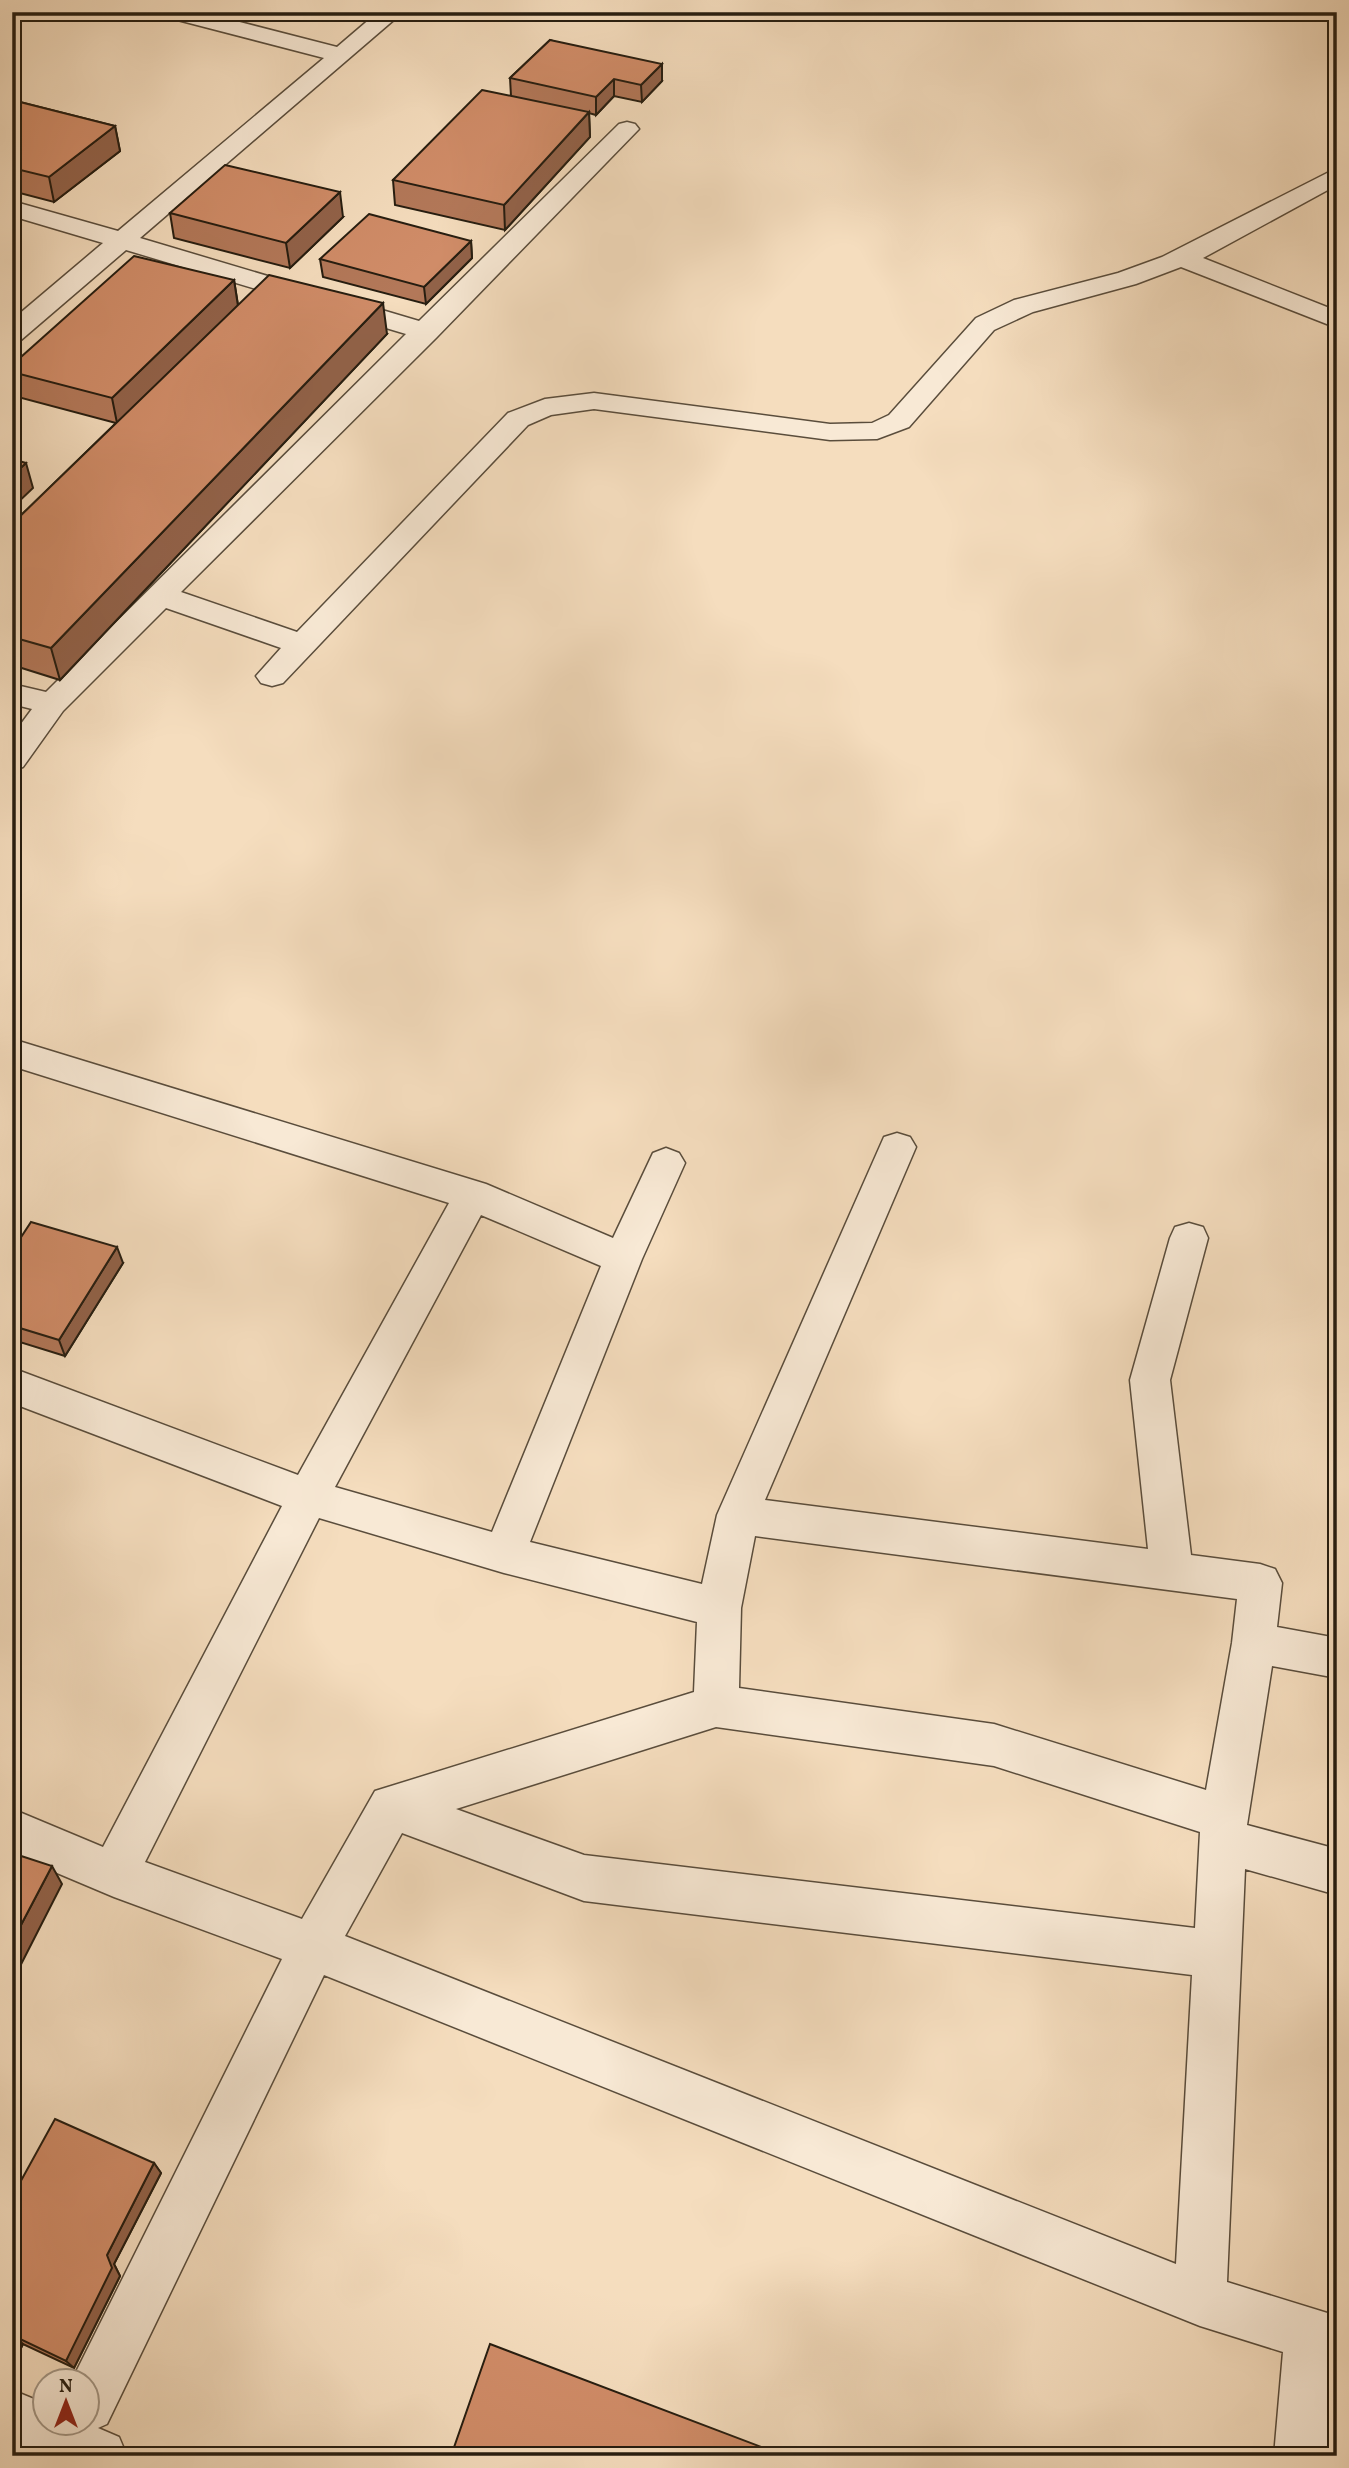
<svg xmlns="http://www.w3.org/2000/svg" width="1349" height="2468" font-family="Vollkorn,serif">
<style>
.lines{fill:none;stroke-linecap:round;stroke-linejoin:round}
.street-casing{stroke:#5a4d3c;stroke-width:3}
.street{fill:#f8e9d5;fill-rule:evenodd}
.wall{fill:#b37859;stroke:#261d10;stroke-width:2}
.shaded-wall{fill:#926249;stroke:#261d10;stroke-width:2}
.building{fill:#d08c68;stroke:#261d10;stroke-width:2}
</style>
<rect width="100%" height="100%" fill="#f5ddbe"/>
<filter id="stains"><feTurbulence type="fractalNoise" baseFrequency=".00286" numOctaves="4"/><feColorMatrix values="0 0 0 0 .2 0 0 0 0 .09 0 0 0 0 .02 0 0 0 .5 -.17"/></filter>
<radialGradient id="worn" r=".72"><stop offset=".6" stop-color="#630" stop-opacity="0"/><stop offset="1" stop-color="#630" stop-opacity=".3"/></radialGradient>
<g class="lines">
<g class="street-casing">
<path id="street" d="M 163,12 L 201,12 L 337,47 L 378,12 L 403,12 L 140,238 L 419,321 L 619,124 L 627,122 L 635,124 L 639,129 L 436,338 L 181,592 L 297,632 L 508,413 L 545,399 L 594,393 L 830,424 L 872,423 L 889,415 L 976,318 L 1014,300 L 1118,273 L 1162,257 L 1337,168 L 1337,185 L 1203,258 L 1337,311 L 1337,328 L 1181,267 L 1136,284 L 1033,312 L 994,330 L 909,427 L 877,439 L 830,440 L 594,409 L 551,415 L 528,425 L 283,683 L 272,686 L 261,683 L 256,676 L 281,648 L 166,608 L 63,711 L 23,767 L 12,770 L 12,736 L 32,709 L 12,704 L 12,684 L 46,692 L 406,334 L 126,250 L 21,340 L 12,342 L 12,320 L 103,243 L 12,216 L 12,201 L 118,231 L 324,58 L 166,17 Z
M 12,1039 L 486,1184 L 613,1238 L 653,1153 L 666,1148 L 679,1153 L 685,1163 L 642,1259 L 530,1542 L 702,1584 L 717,1515 L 884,1137 L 897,1133 L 910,1137 L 916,1147 L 765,1500 L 1148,1549 L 1130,1380 L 1170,1238 L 1175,1227 L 1189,1223 L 1203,1227 L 1208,1238 L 1170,1380 L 1191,1555 L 1260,1564 L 1275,1569 L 1282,1583 L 1277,1627 L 1337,1638 L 1337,1678 L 1272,1666 L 1247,1825 L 1337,1849 L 1337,1895 L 1245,1869 L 1227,2282 L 1337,2316 L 1337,2369 L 1328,2456 L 1274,2456 L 1283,2352 L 1200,2326 L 324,1975 L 107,2424 L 98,2428 L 119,2437 L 127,2456 L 37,2456 L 12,2445 L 12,2390 L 46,2404 L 46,2422 L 88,2422 L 88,2380 L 72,2380 L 282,1959 L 114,1897 L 12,1854 L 12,1809 L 103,1847 L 282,1506 L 12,1403 L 12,1368 L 298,1475 L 449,1203 L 12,1066 ZM 481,1215 L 601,1266 L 492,1532 L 335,1487 ZM 319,1518 L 504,1573 L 697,1622 L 694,1692 L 375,1791 L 302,1919 L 145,1862 ZM 755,1536 L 1237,1599 L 1232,1643 L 1206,1790 L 994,1724 L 739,1688 L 741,1608 ZM 716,1727 L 994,1766 L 1200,1832 L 1195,1928 L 584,1855 L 456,1809 ZM 402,1833 L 584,1901 L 1192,1975 L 1176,2264 L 345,1936 Z"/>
</g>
<use href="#street" class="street"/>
</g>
<path class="wall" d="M 550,40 L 662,81 L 642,102 L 614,96 L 596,115 L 589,113 L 590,137 L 505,230 L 395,205 L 393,180 L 511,96 L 510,78 Z
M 12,100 L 115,126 L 120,151 L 54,202 L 12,191 Z
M 170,213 L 343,217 L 290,268 L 174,238 Z
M 471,241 L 472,258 L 426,304 L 323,277 L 320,259 Z
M 234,280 L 238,305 L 387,334 L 60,680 L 12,665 L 12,524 L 116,423 L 14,396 L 12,390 L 12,365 Z
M 12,1251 L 123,1263 L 65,1356 L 20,1342 L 12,1348 Z
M 154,2163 L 161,2173 L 114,2264 L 120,2276 L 74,2368 L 23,2344 L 14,2362 L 12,2362 L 12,2197 Z"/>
<path class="shaded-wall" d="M 662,64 L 662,81 L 642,102 L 641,85 Z
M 614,79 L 614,96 L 596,115 L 596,97 Z
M 589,112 L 590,137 L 505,230 L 504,205 Z
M 115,126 L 120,151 L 54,202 L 49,177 Z
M 340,192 L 343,217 L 290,268 L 286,243 Z
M 471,241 L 472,258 L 426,304 L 424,287 Z
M 234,280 L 238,306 L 117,423 L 112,398 Z
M 383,303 L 387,334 L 60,680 L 51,648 Z
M 26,463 L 33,488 L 12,508 L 12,476 Z
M 117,1247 L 123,1263 L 65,1356 L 59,1340 Z
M 13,1326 L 20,1342 L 12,1348 L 12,1327 Z
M 52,1866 L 62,1884 L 12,1982 L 12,1942 Z
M 154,2163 L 161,2173 L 114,2264 L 120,2276 L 74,2368 L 66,2361 L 107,2255 Z
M 14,2336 L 23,2344 L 14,2362 L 12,2361 L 12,2339 Z"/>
<path class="building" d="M 550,40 L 662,64 L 641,85 L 614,79 L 596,97 L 510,78 Z
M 482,90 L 589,112 L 504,205 L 393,180 Z
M 12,100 L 115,126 L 49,177 L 12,168 Z
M 225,165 L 340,192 L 286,243 L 170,213 Z
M 369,214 L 471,241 L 424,287 L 320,259 Z
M 134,256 L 234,280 L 112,398 L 12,372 L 12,365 Z
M 269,275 L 383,303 L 51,648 L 12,637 L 12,524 Z
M 12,459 L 26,463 L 12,476 Z
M 31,1222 L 117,1247 L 59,1340 L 13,1326 L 12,1327 L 12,1251 Z
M 12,1853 L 52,1866 L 12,1942 Z
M 55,2119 L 154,2163 L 107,2255 L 112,2268 L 66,2361 L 14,2336 L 12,2339 L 12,2197 Z
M 490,2344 L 785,2456 L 451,2456 Z"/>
<rect width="1349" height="2468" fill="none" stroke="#f5ddbe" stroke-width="42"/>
<rect x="14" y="14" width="1321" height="2440" fill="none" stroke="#261d10" stroke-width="3.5"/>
<rect x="21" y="21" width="1307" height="2426" fill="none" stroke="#261d10" stroke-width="2"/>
<g transform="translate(66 2402)"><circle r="33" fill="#f8e9d5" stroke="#a49786" stroke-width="2"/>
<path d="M0-5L12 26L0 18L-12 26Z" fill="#8f2418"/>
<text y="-10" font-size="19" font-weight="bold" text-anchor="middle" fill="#261d10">N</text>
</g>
<rect width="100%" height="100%" filter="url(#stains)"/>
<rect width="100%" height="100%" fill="url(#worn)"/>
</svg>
